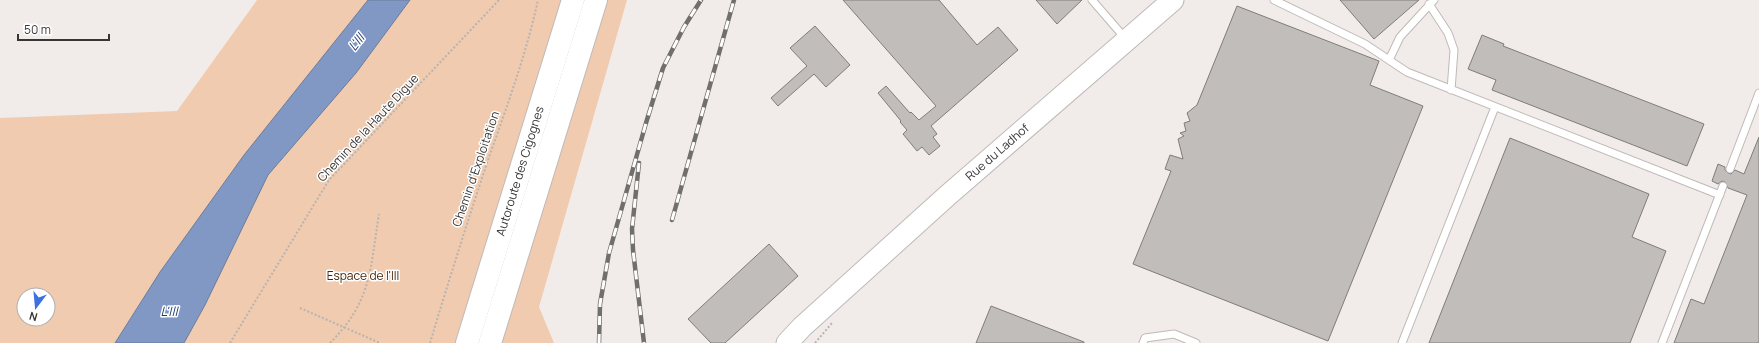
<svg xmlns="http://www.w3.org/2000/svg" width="1759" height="343" font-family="Manrope,sans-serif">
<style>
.green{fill:#f1cbaf;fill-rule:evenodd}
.water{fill:#8198c5;stroke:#6b7b9a}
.building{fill:#c1bdba;stroke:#807c79}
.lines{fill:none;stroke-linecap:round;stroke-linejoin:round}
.lane-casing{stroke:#bfbab7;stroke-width:9}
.secondary-casing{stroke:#bfbab7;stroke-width:23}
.highway-casing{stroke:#bfbab7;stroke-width:24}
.path{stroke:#b7b3b1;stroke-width:2;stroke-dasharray:2 2;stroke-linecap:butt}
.lane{stroke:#fff;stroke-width:7}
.secondary{stroke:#fff;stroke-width:21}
.highway{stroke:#fff;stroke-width:22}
.rail-casing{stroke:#716e6c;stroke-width:4.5}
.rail{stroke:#fff;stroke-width:3;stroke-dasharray:9;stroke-linecap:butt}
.labels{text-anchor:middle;stroke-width:3;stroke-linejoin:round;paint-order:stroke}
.street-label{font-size:12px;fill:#383635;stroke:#fff}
.park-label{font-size:12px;fill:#48290e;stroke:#fff}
.water-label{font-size:13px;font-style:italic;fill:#223c74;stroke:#fff}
</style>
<rect width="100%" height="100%" fill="#f1ece9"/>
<path class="green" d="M 257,0 L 368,0 L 244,155 L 160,272 L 115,343 L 0,343 L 0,118 L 177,111 ZM 24,295 L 48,295 L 48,319 L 24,319 Z
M 410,0 L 627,0 L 539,307 L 554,343 L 184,343 L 205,305 L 268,175 L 356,73 Z"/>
<path class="water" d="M 368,0 L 410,0 L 356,73 L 268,175 L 205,305 L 184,343 L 115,343 L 160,272 L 244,155 Z"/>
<path class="building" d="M 843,0 L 939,0 L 977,45 L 998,27 L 1018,50 L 931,126 L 937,134 L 933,137 L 940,146 L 929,155 L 922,147 L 917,151 L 903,134 L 907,130 L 900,122 L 901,121 L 878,93 L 886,86 L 910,113 L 911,112 L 919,120 L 936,106 Z
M 1036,0 L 1082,0 L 1057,24 Z
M 1340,0 L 1419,0 L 1374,39 Z
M 1237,6 L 1379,61 L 1370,85 L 1423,106 L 1328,341 L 1133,264 L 1171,171 L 1165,169 L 1170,155 L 1183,159 L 1178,139 L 1184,136 L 1180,133 L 1186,131 L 1184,123 L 1190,121 L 1187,113 L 1197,105 Z
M 815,26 L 850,65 L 826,87 L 814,74 L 778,106 L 771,98 L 807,66 L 790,48 Z
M 1482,35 L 1504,44 L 1503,46 L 1704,124 L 1687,166 L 1492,90 L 1496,80 L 1468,69 Z
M 1759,137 L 1759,343 L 1674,343 L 1691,299 L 1704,304 L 1747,195 L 1728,188 L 1725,182 L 1722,181 L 1718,184 L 1712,181 L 1718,164 L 1725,167 L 1725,170 L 1728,173 L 1731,174 L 1735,170 L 1744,174 Z
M 1510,138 L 1649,194 L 1632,237 L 1666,251 L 1630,343 L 1429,343 Z
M 769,244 L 798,276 L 725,343 L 711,343 L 688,319 Z
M 991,306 L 1084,342 L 1084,343 L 976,343 Z"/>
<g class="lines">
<g class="lane-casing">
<path id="lane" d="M 1092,0 L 1125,38
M 1274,0 L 1365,44 L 1407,72 L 1720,195
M 1429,4 L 1448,33 L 1454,50 L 1451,90
M 1389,60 L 1400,37 L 1434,0
M 1730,169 L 1759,93
M 1143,343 L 1145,338 L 1174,334 L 1196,343
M 1402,343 L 1495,107
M 1662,343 L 1723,186"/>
</g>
<g class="secondary-casing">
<g id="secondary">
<path id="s1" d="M 787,343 L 802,327 L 947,196 L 1173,0"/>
</g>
</g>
<g class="highway-casing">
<g id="highway">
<path id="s2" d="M 467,343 L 573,0"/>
<path d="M 490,343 L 596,0"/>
</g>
</g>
<path class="path" d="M 300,308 L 380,343
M 230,343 L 329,180 L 499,0
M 330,343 C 372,301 370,269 379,214
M 430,343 C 448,283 467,223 487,163 C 506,109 526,55 538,0
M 815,343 L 832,323"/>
<use href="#lane" class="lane"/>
<use href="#secondary" class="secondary"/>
<use href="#highway" class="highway"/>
<g class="rail-casing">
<path id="rail" d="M 639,163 L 632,229 L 633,250 L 644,343
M 672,220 L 734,0
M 599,343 L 600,304 L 609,253 L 646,123 L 663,68 L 684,27 L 701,0"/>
</g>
<use href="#rail" class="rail"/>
</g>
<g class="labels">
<g class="street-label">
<text transform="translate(368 128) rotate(-47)" y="4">Chemin de la Haute Digue</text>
<text dy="4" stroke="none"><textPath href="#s1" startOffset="284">Rue du Ladhof</textPath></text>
<text transform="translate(476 169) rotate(-71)" y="4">Chemin d'Exploitation</text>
<text dy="4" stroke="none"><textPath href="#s2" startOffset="180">Autoroute des Cigognes</textPath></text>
</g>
<g class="park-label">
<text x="363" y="280">Espace de l'Ill</text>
</g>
<g class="water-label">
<text transform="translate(356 42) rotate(-52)" y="5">L'Ill</text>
<text x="169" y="316">L'Ill</text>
</g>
</g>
<g transform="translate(36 307) rotate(196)"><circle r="19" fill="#ffffff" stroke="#afafae"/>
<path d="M0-3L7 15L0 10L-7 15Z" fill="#3d70e0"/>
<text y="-6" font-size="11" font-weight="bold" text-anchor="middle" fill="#383635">N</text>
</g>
<path d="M18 34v6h91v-6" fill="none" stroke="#383635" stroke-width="2"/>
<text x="24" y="34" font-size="12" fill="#383635" stroke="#ffffff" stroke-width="3" paint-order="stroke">50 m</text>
</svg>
